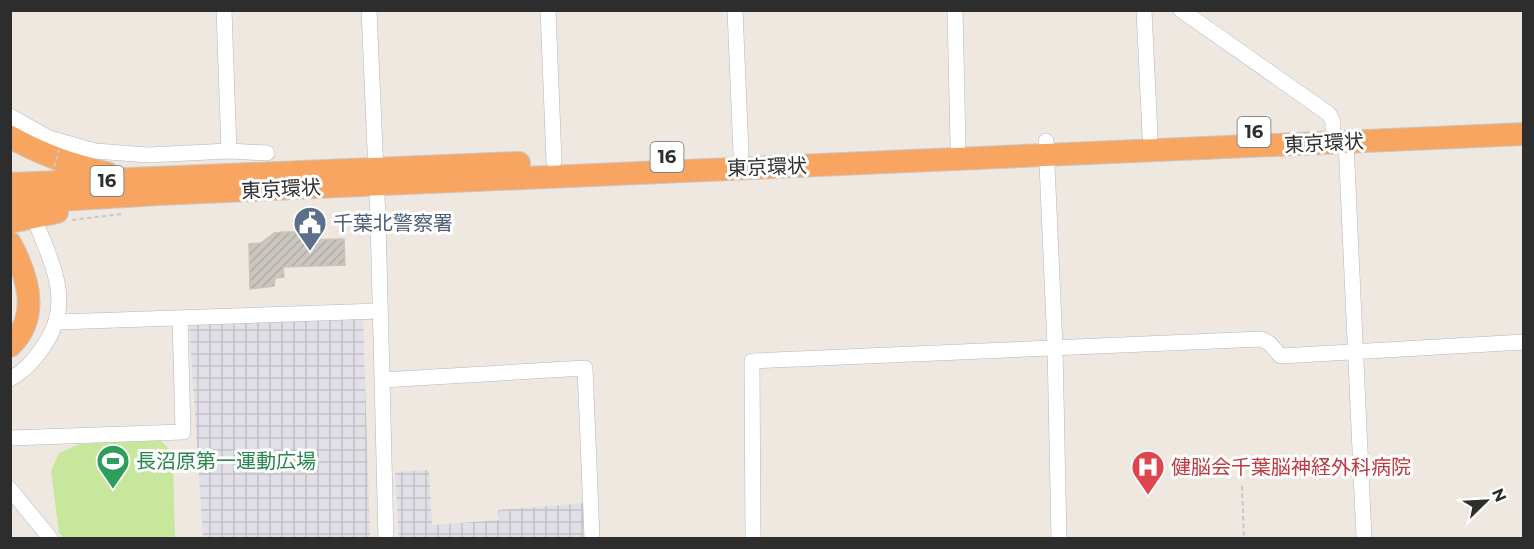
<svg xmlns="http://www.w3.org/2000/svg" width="1534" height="549" font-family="Montserrat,'Noto Sans JP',sans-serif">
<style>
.industrial{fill:url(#industrial-grid)}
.pitch{fill:#c7e89c}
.building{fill:url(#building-hatch);stroke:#cac4ba;stroke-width:1.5}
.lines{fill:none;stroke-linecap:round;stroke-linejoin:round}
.minor-casing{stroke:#b4b6c0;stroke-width:16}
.highway-casing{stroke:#c8c8c8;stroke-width:24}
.path{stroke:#c8c8c8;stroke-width:2;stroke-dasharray:4.5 3;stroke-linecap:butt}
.minor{stroke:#fff;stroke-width:15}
.highway{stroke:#f8a562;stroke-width:22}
.path-bridge{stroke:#c8c8c8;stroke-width:2;stroke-dasharray:4.5 3;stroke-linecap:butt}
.labels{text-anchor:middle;stroke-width:6;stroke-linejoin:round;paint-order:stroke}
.shield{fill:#fff;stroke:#6c6c6c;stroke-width:1.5}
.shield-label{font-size:18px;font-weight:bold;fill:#2d2d2d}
.street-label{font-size:20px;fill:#2d2d2d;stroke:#fff}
.service-label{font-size:20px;fill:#4e5e75;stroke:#fff;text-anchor:start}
.leisure-label{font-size:20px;fill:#27864d;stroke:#fff;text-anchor:start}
.health-label{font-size:20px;fill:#be3a42;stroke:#fff;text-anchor:start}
</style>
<defs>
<pattern id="industrial-grid" width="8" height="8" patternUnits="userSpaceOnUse" patternTransform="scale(1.5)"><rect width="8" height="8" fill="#e2e0e7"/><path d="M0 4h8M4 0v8" fill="none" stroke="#c2c0c6"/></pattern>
<pattern id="building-hatch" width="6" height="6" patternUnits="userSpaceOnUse" patternTransform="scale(1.5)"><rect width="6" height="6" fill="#cac6bf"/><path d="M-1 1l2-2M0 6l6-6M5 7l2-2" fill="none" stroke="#aeaaa4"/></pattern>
</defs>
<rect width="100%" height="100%" fill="#eee8e1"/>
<path class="industrial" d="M 363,317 L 370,538 L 203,538 L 189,322 Z
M 429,470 L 432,525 L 499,520 L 498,510 L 585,503 L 587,538 L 399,538 L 395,472 Z"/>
<path class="pitch" d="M 159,439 L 167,447 L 173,461 L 175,538 L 64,538 L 59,533 L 51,471 L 59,453 L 80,444 Z"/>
<path class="building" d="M 284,232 L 294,232 L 304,236 L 306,240 L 344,239 L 345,265 L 283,267 L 284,277 L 275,278 L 274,286 L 250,289 L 249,244 L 261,243 L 274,233 Z"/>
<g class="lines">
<g class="minor-casing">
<path id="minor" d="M 224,10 L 229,151
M 369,10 L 378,219 L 386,538
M 548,10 L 554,161
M 735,10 L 741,154
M 955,10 L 958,145
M 1144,10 L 1150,136
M 1181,10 L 1329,114 L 1333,122 L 1333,128
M 10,116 L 49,138 L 95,151 L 148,155 L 229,151 L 267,153
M 1046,141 L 1055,347 L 1059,538
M 1346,142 L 1364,538
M 58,322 L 380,311
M 10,379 C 25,371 34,360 43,347 C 76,301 50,262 34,217
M 382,380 L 585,368 L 592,538
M 10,438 L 183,432 L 180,318
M 10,489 L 50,538
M 753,538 L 752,361 L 1261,339 L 1269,343 L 1281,356 L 1524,342"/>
</g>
<g class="highway-casing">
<path id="highway" d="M 10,137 C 41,154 72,166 107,173
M 10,184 L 519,163
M 10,203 L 159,194 L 1524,134
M 10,222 L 57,212
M 10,243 C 28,276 41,316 10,346"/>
</g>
<path class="path" d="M 72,220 L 122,214
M 1242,486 L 1244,538"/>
<use href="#minor" class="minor"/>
<use href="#highway" class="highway"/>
<path class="path-bridge" d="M 54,167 L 59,150"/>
</g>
<defs>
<g id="civic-pin" transform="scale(1.725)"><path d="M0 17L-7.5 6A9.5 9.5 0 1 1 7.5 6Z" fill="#5c6f8a" stroke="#fff"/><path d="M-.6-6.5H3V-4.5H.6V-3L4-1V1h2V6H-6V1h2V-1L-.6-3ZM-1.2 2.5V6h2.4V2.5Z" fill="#fff"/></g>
<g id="stadium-pin" transform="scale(1.725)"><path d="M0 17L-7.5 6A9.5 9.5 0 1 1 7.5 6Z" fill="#2e9e5b" stroke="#fff"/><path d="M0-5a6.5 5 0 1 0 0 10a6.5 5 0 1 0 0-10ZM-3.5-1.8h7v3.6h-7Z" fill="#fff"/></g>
<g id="hospital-pin" transform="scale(1.725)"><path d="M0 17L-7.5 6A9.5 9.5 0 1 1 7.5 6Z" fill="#e0444e" stroke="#fff"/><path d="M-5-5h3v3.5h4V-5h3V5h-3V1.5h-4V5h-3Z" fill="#fff"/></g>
</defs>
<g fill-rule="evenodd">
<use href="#civic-pin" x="310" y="223"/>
<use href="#stadium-pin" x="113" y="461"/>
<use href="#hospital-pin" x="1148" y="467"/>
</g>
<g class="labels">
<g class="shield">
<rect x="1237.5" y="117" width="33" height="30" rx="4.5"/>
<rect x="650.5" y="142" width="33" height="30" rx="4.5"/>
<rect x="90.5" y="166" width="33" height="30" rx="4.5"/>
</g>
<g class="shield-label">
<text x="1254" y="138">16</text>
<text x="667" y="163">16</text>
<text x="107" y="187">16</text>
</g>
<g class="street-label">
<text transform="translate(1324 143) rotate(-3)" y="7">東京環状</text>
<text transform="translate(767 167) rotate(-2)" y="7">東京環状</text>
<text transform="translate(281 189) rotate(-3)" y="7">東京環状</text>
</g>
<g class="service-label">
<text x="333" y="230">千葉北警察署</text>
</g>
<g class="leisure-label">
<text x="136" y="468">長沼原第一運動広場</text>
</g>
<g class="health-label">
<text x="1171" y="474">健脳会千葉脳神経外科病院</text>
</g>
</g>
<rect width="1534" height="549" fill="none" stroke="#2d2d2d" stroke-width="24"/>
<g transform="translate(1486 501) rotate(66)" stroke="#ffffff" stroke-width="4.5" paint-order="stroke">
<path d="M0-4.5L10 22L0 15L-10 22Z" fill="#2d2d2d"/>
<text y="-9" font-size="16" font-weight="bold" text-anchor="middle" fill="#2d2d2d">N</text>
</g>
</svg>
